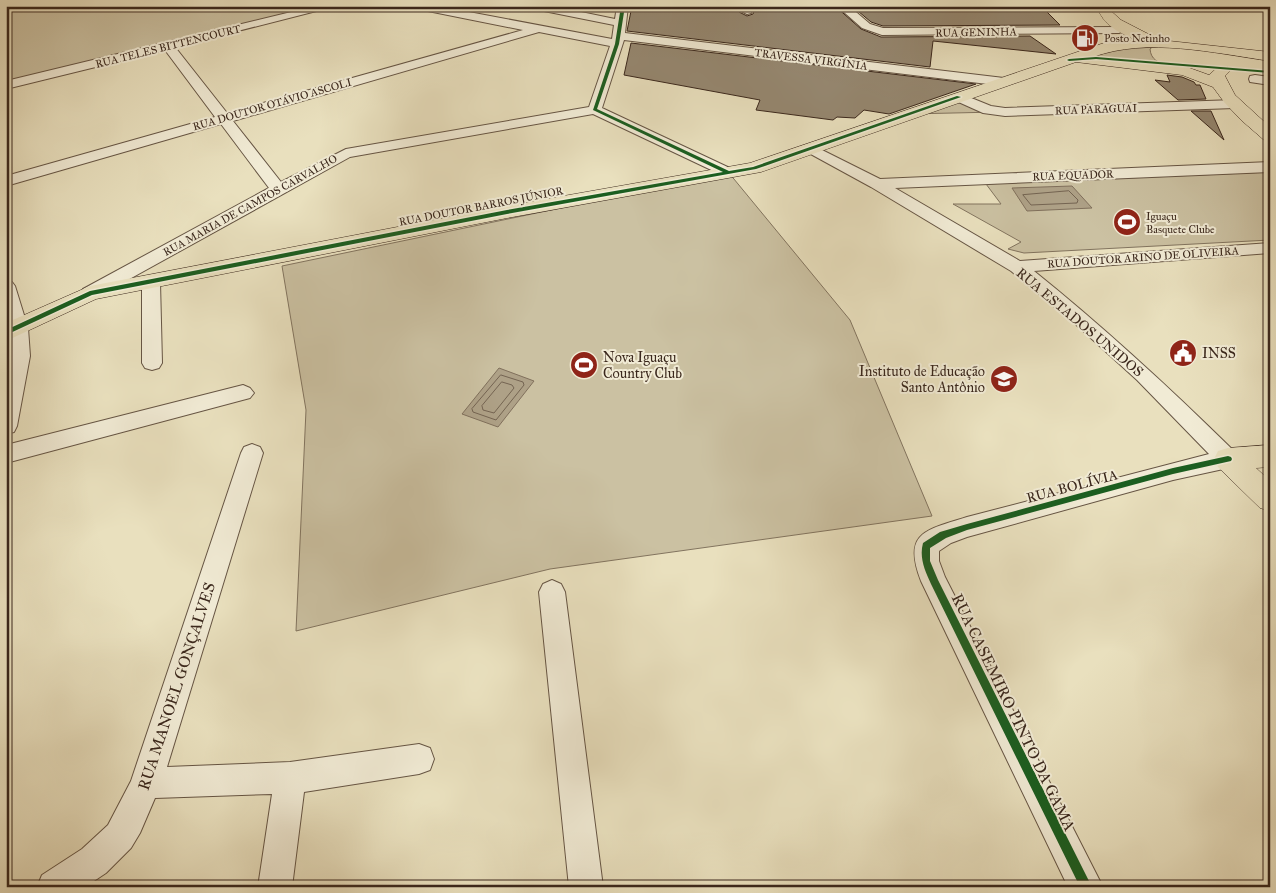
<svg xmlns="http://www.w3.org/2000/svg" width="1276" height="893" font-family="'IM FELL Great Primer',serif">
<style>
.green{fill:#cbc1a2;stroke:#82745f}
.water{fill:#aea187;stroke:#80705c}
.lines{fill:none;stroke-linecap:round;stroke-linejoin:round}
.shore{stroke:#746452;stroke-width:1}
.building{fill:#958770;stroke:#3a271c}
.minor-casing{stroke:#654;stroke-width:2}
.major-casing{stroke:#3a271c;stroke-width:1}
.minor{fill:#f1ebd5;fill-rule:evenodd}
.major{fill:#e9e0be;fill-rule:evenodd}
.cycleway-casing{stroke:#f1ebd5;stroke-width:3}
.cycleway{fill:#1b5e20;fill-rule:evenodd}
.labels{text-anchor:middle;stroke-width:4;stroke-linejoin:round;paint-order:stroke}
.far-street-label{font-size:11px;fill:#3a271c;stroke:#f1ebd5}
.far-poi-label{font-size:11px;fill:#3a271c;stroke:#f1ebd5;text-anchor:start}
.street-label{font-size:14px;fill:#3a271c;stroke:#f1ebd5}
.poi-label{font-size:14px;fill:#3a271c;stroke:#f1ebd5;text-anchor:start}
.near-street-label{font-size:16px;fill:#3a271c;stroke:#f1ebd5}
</style>
<rect width="100%" height="100%" fill="#e9e0be"/>
<filter id="stains"><feTurbulence type="fractalNoise" baseFrequency=".004" numOctaves="4"/><feColorMatrix values="0 0 0 0 .2 0 0 0 0 .09 0 0 0 0 .02 0 0 0 .5 -.17"/></filter>
<radialGradient id="worn" r=".72"><stop offset=".6" stop-color="#630" stop-opacity="0"/><stop offset="1" stop-color="#630" stop-opacity=".3"/></radialGradient>
<path class="green" d="M 6,6 L 324,6 L 6,83 Z
M 1156,44 L 1150,49 C 1151,60 1158,62 1168,66 L 1080,58 L 1115,46 Z
M 959,97 L 997,112 L 909,114 Z
M 1270,172 L 1270,240 L 1024,253 L 1008,249 L 1021,242 L 953,204 L 1001,204 L 986,184 Z
M 729,173 L 850,320 L 932,516 L 550,569 L 296,631 L 306,410 L 282,266 Z"/>
<path class="water" d="M 1072,186 L 1092,208 L 1027,211 L 1012,188 Z
M 499,368 L 534,381 L 498,427 L 462,414 Z"/>
<g class="lines">
<path class="shore" d="M 1069,191 L 1078,200 L 1077,203 L 1031,205 L 1023,195 Z
M 501,375 L 523,382 L 524,385 L 496,420 L 473,412 L 472,409 Z
M 502,382 L 512,385 L 514,388 L 494,413 L 483,410 L 482,406 Z"/>
</g>
<path class="building" d="M 632,6 L 741,6 L 739,12 L 747,16 L 753,14 L 756,6 L 835,6 L 861,29 L 881,37 L 1030,36 L 1056,54 L 933,41 L 930,67 L 627,31 Z
M 852,6 L 1041,6 L 1060,25 L 883,26 L 871,22 Z
M 631,43 L 976,84 L 889,114 L 864,110 L 855,118 L 837,117 L 833,120 L 756,110 L 760,100 L 624,75 Z
M 1167,75 L 1182,77 L 1194,82 L 1196,85 L 1200,85 L 1206,99 L 1178,100 L 1155,80 L 1170,82 Z
M 1191,111 L 1211,111 L 1224,140 Z"/>
<g class="lines">
<g class="minor-casing">
<path id="minor" d="M 316,6 L 336,6 L 175,47 L 227,113 L 523,30 L 418,9 L 413,6 L 437,6 L 612,39 L 614,25 L 534,9 L 529,6 L 552,6 L 615,19 L 617,6 L 628,6 L 625,33 L 1004,78 L 1010,82 L 1004,86 L 624,40 L 602,108 L 734,170 L 737,173 L 734,176 L 724,176 L 593,114 L 350,157 L 97,297 L 83,297 L 81,293 L 83,289 L 269,188 L 221,124 L 6,186 L 6,176 L 215,117 L 165,50 L 6,89 L 6,81 ZM 539,32 L 610,46 L 589,107 L 346,149 L 281,182 L 233,121 Z
M 743,6 L 754,6 L 751,13 L 747,14 L 741,11 Z
M 837,6 L 849,6 L 870,24 L 883,28 L 1119,27 L 1125,30 L 1119,33 L 882,35 L 862,28 Z
M 1255,75 L 1270,77 L 1270,85 L 1250,82 L 1249,79 L 1250,76 Z
M 959,93 L 991,106 L 1005,108 L 1235,100 L 1242,104 L 1235,108 L 1005,116 L 983,113 L 954,100 L 952,97 Z
M 812,145 L 880,179 L 1270,162 L 1270,172 L 895,188 L 1020,261 L 1270,243 L 1270,253 L 1034,271 C 1105,328 1171,389 1236,453 L 1239,459 L 1236,465 L 1228,468 L 1173,480 L 967,537 L 951,543 L 939,551 L 939,561 L 945,577 L 1103,887 L 1068,887 L 921,581 C 902,532 926,530 967,517 L 1209,454 L 1137,380 L 1072,321 L 1011,271 L 871,187 L 807,152 L 805,149 Z
M 151,276 L 157,278 L 160,282 L 162,363 L 159,368 L 152,370 L 145,368 L 142,363 L 142,282 L 145,278 Z
M 6,280 L 12,282 L 15,286 L 28,328 L 30,356 L 17,426 L 14,432 L 6,434 L 6,373 L 10,356 L 6,320 Z
M 243,385 L 250,388 L 254,393 L 250,398 L 6,463 L 6,445 Z
M 252,444 L 260,447 L 263,453 L 167,767 L 290,762 L 419,744 L 430,748 L 434,759 L 430,770 L 419,774 L 304,792 L 292,887 L 258,887 L 272,794 L 155,798 L 140,833 L 131,848 L 106,873 L 85,887 L 37,887 L 42,875 L 82,849 L 108,825 L 131,781 L 241,453 L 244,447 Z
M 552,580 L 561,584 L 565,592 L 603,887 L 569,887 L 539,592 L 543,584 Z"/>
</g>
<g class="major-casing">
<path id="major" d="M 1097,6 L 1111,6 L 1112,12 L 1121,20 L 1160,40 L 1270,52 L 1270,61 C 1213,53 1148,37 1093,57 L 1184,66 L 1209,75 L 1218,67 L 1228,67 L 1231,70 L 1225,76 L 1235,95 L 1270,127 L 1270,141 L 1264,140 L 1241,120 L 1224,102 L 1213,87 L 1182,75 L 1076,62 L 761,172 L 507,218 L 96,299 L 6,341 L 6,323 L 90,286 L 507,206 L 750,163 L 1104,43 L 1136,40 C 1120,33 1102,25 1097,6 Z
M 1270,445 L 1270,467 L 1256,468 L 1270,481 L 1270,511 L 1260,508 L 1218,467 L 1214,459 L 1218,451 L 1228,448 Z"/>
</g>
<use href="#minor" class="minor"/>
<use href="#major" class="major"/>
<g class="cycleway-casing">
<path id="cycleway" d="M 621,6 L 625,6 L 619,44 L 597,109 L 729,171 L 753,167 L 957,96 L 961,97 L 756,169 L 507,214 L 92,295 L 6,335 L 6,330 L 90,291 L 507,210 L 723,172 L 593,110 L 615,44 Z
M 1096,57 L 1270,71 L 1270,73 L 1096,59 L 1069,61 L 1067,60 L 1069,59 Z
M 1228,456 L 1231,457 L 1232,459 L 1231,461 L 1173,474 L 967,530 L 946,538 L 930,548 L 930,561 L 938,580 L 1092,887 L 1080,887 L 931,584 C 925,571 919,558 923,543 L 940,532 L 967,524 L 1173,468 Z"/>
</g>
<use href="#cycleway" class="cycleway"/>
</g>
<defs>
<g id="fuel-disc" transform="scale(1.4375)"><circle r="9.5" fill="#8f2418" stroke="#f1ebd5"/><path d="M-5.5-6h7V0h2V4h1.3V-2.5L3-4.5l.8-.8L6-3V5H2.5V1h-1V6h-7ZM-4.2-4.7v3.2H.2V-4.7Z" fill="#fff"/></g>
<g id="stadium-disc" transform="scale(1.4375)"><circle r="9.5" fill="#8f2418" stroke="#f1ebd5"/><path d="M0-5a6.5 5 0 1 0 0 10a6.5 5 0 1 0 0-10ZM-3.5-1.8h7v3.6h-7Z" fill="#fff"/></g>
<g id="civic-disc" transform="scale(1.4375)"><circle r="9.5" fill="#8f2418" stroke="#f1ebd5"/><path d="M-.6-6.5H3V-4.5H.6V-3L4-1V1h2V6H-6V1h2V-1L-.6-3ZM-1.2 2.5V6h2.4V2.5Z" fill="#fff"/></g>
<g id="school-disc" transform="scale(1.4375)"><circle r="9.5" fill="#8f2418" stroke="#f1ebd5"/><path d="M0-5L7-2L0 1L-7-2ZM-4 1L0 2.5L4 1V4Q0 6-4 4Z" fill="#fff"/></g>
</defs>
<g fill-rule="evenodd">
<use href="#fuel-disc" x="1085" y="38"/>
<use href="#stadium-disc" x="1127" y="222"/>
<use href="#civic-disc" x="1183" y="353"/>
<use href="#stadium-disc" x="584" y="365"/>
<use href="#school-disc" x="1004" y="379"/>
</g>
<g class="labels">
<g class="far-street-label">
<text transform="translate(976 32) rotate(-1)" y="4">RUA GENINHA</text>
<text transform="translate(168 46) rotate(-14)" y="4">RUA TELES BITTENCOURT</text>
<text transform="translate(811 59) rotate(7)" y="4">TRAVESSA VIRGÍNIA</text>
<text transform="translate(272 104) rotate(-16)" y="4">RUA DOUTOR OTÁVIO ASCOLI</text>
<text transform="translate(1096 109) rotate(-2)" y="4">RUA PARAGUAI</text>
<text transform="translate(1073 175) rotate(-2)" y="4">RUA EQUADOR</text>
<text transform="translate(250 205) rotate(-29)" y="4">RUA MARIA DE CAMPOS CARVALHO</text>
<text transform="translate(481 206) rotate(-11)" y="4">RUA DOUTOR BARROS JÚNIOR</text>
<text transform="translate(1143 257) rotate(-4)" y="4">RUA DOUTOR ARINO DE OLIVEIRA</text>
</g>
<g class="far-poi-label">
<text x="1104" y="42">Posto Netinho</text>
<text x="1146" y="220">Iguaçu<tspan x="1146" dy="13">Basquete Clube</tspan></text>
</g>
<g class="street-label">
<text transform="translate(1080 322) rotate(40)" y="5">RUA ESTADOS UNIDOS</text>
<text transform="translate(1072 486) rotate(-15)" y="5">RUA BOLÍVIA</text>
</g>
<g class="poi-label">
<text x="1202" y="358">INSS</text>
<text x="603" y="362">Nova Iguaçu<tspan x="603" dy="16">Country Club</tspan></text>
<text x="985" y="376" text-anchor="end">Instituto de Educação<tspan x="985" dy="16">Santo Antônio</tspan></text>
</g>
<g class="near-street-label">
<text transform="translate(176 686) rotate(-72)" y="6">RUA MANOEL GONÇALVES</text>
<text transform="translate(1014 712) rotate(64)" y="6">RUA CASEMIRO PINTO DA GAMA</text>
</g>
</g>
<rect width="1276" height="893" fill="none" stroke="#e9e0be" stroke-width="25"/>
<rect x="8" y="8" width="1261" height="878" fill="none" stroke="#3a271c" stroke-width="2.5"/>
<rect x="12" y="12" width="1251" height="868" fill="none" stroke="#3a271c"/>
<rect width="100%" height="100%" filter="url(#stains)"/>
<rect width="100%" height="100%" fill="url(#worn)"/>
</svg>
